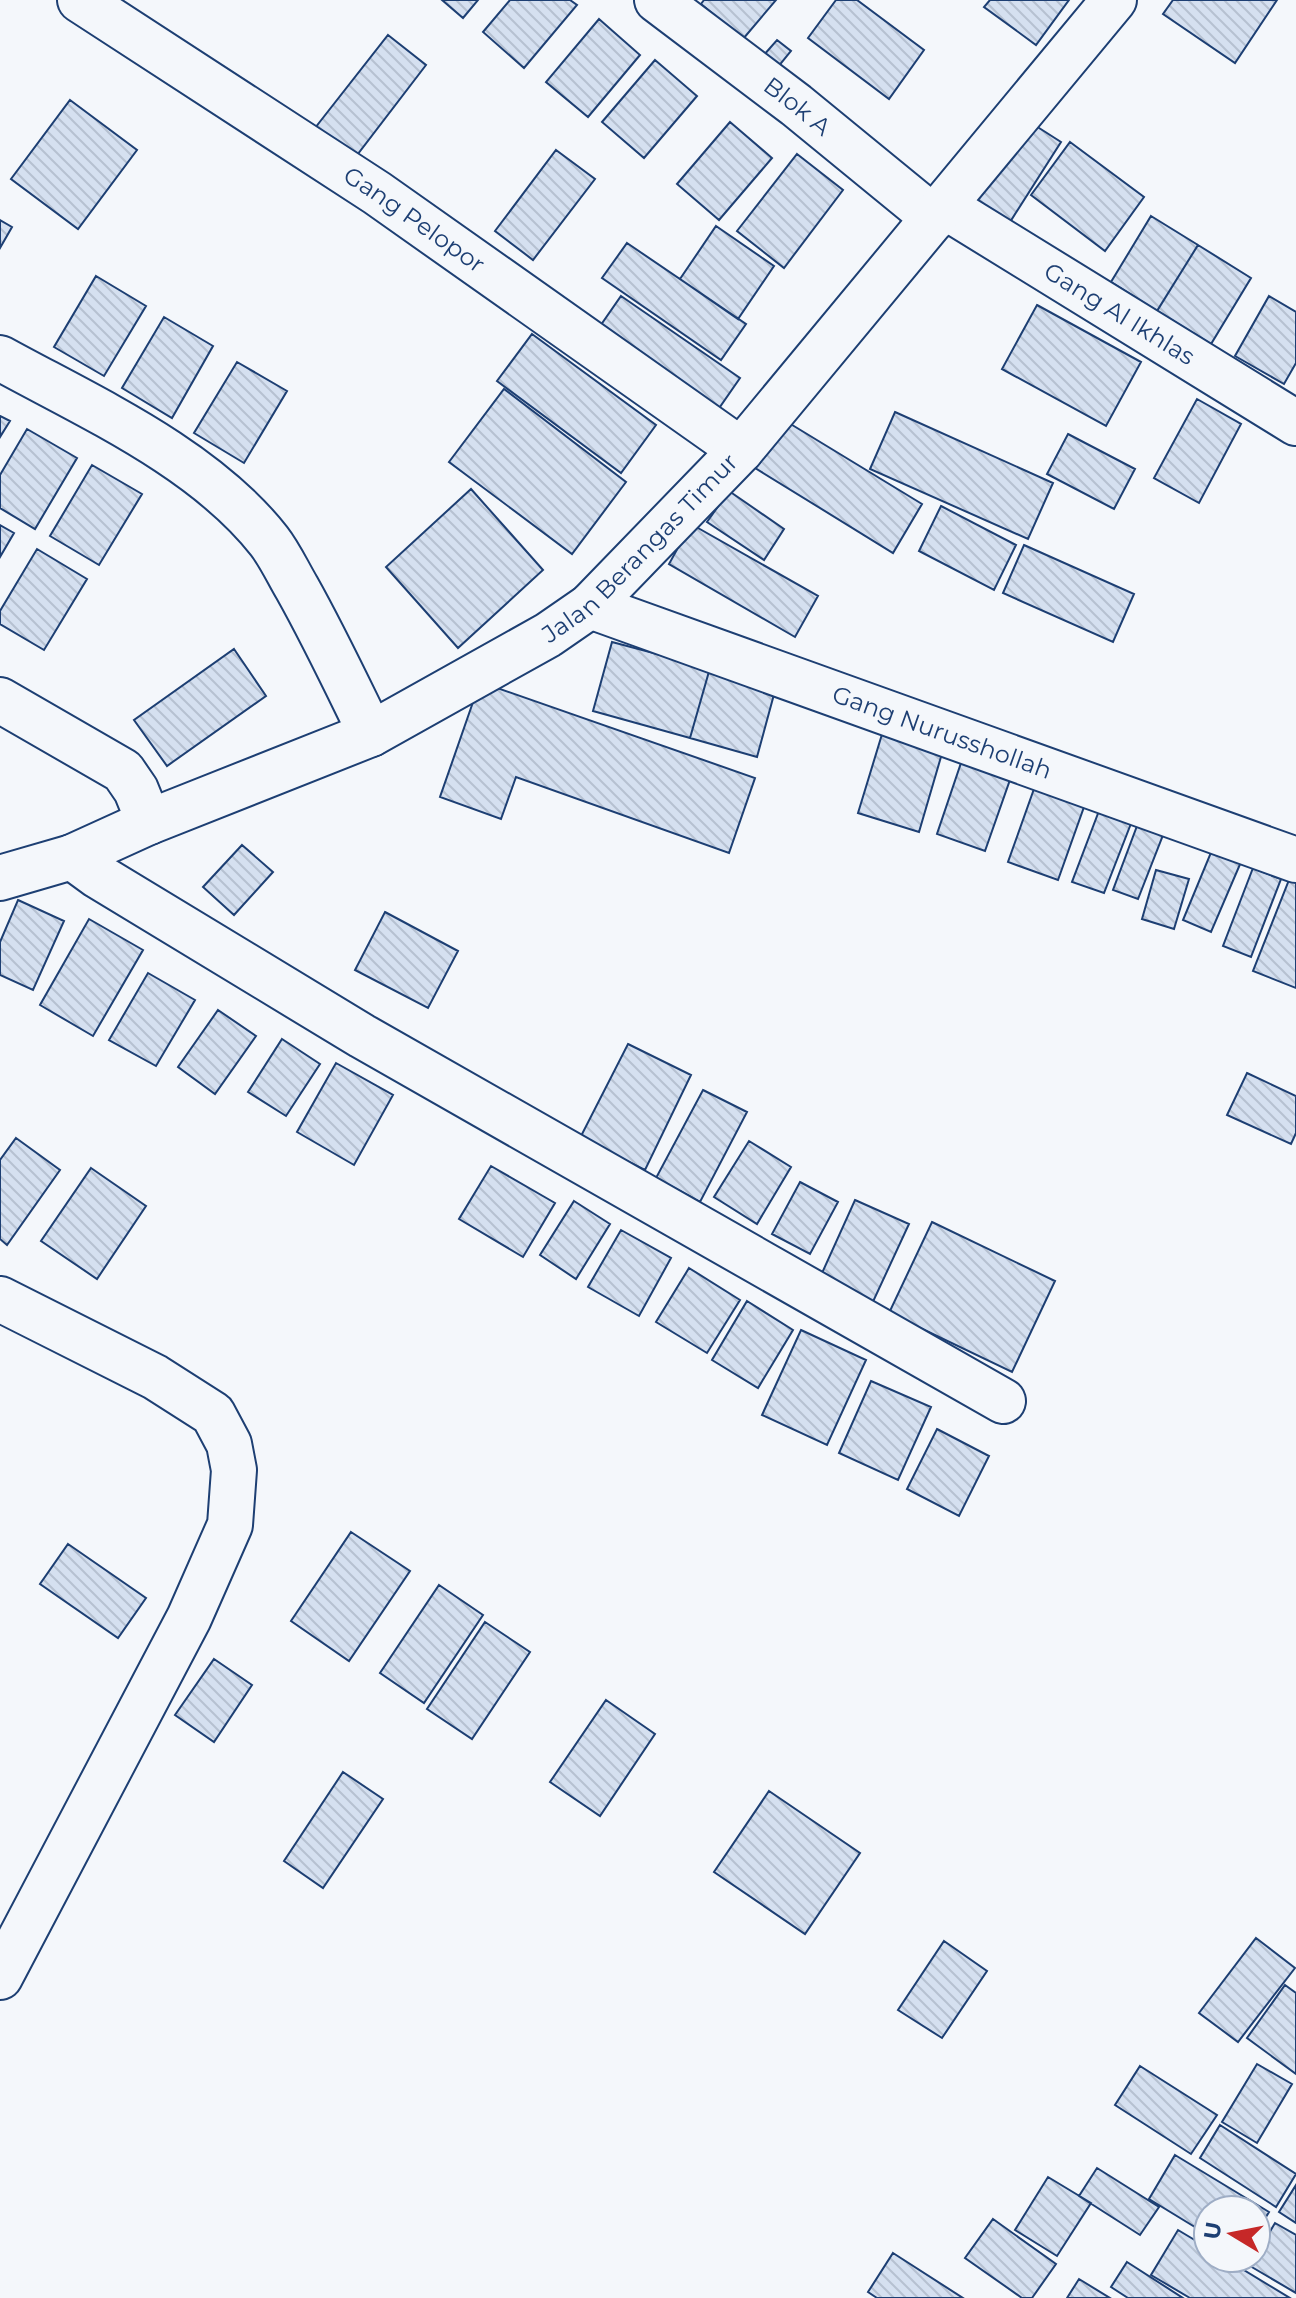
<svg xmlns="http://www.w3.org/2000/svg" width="1296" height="2298" font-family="Montserrat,sans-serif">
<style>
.building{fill:url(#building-back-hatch);stroke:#1d3f73;stroke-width:2}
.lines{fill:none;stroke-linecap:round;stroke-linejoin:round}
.street-casing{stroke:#1d3f73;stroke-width:48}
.primary-casing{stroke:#1d3f73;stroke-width:48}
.street{stroke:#f4f7fb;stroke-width:44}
.primary{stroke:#f4f7fb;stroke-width:44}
.labels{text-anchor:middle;stroke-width:6;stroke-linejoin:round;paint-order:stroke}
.street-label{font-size:24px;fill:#1d3f73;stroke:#f4f7fb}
</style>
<defs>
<pattern id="building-back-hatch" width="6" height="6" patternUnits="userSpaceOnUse" patternTransform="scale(2)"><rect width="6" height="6" fill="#d5e0f0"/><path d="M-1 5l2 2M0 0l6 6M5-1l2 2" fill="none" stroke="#b6c1d1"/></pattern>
</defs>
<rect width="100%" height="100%" fill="#f4f7fb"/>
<path class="building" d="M 442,0 L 478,0 L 463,18 Z
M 510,0 L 570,0 L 577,5 L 524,68 L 483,32 Z
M 704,0 L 776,0 L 743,39 L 701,4 Z
M 836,0 L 857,0 L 924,50 L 889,99 L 808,38 Z
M 990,0 L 1069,0 L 1036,45 L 984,7 Z
M 1173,0 L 1277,0 L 1235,63 L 1163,14 Z
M 599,19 L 640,55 L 588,117 L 546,82 Z
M 388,35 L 426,65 L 354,159 L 315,128 Z
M 777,40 L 791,51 L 778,67 L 763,56 Z
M 655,60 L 697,96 L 644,158 L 602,122 Z
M 70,100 L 137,150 L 78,229 L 11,179 Z
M 1025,119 L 1061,142 L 1010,222 L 974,199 Z
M 730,122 L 772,158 L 719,220 L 677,184 Z
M 1070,142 L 1144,197 L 1105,251 L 1031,195 Z
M 556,150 L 595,179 L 533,260 L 495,231 Z
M 797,154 L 843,190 L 784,268 L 737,231 Z
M 1151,216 L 1198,245 L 1157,311 L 1111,282 Z
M 0,220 L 12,227 L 0,248 Z
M 716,226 L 774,266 L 738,319 L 680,279 Z
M 627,243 L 746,324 L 721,360 L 602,278 Z
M 1198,245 L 1251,278 L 1211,344 L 1157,311 Z
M 96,276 L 146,306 L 104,376 L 54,347 Z
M 621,296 L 740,378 L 715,414 L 596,332 Z
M 1269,296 L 1296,312 L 1296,363 L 1284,384 L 1235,356 Z
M 1037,305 L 1141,362 L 1106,426 L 1002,369 Z
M 164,317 L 213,346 L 172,418 L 122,388 Z
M 532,334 L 656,425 L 621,473 L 497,381 Z
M 237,362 L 287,391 L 244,463 L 194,433 Z
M 504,389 L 626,482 L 572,554 L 449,462 Z
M 1197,399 L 1241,424 L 1199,503 L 1154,478 Z
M 895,412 L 1053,483 L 1028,539 L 870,469 Z
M 0,416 L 10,421 L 0,437 Z
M 784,420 L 922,504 L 893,553 L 755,468 Z
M 27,429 L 77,458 L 35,529 L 0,508 L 0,475 Z
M 1068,434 L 1135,469 L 1114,509 L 1047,474 Z
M 92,465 L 142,494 L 99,565 L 50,536 Z
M 471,489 L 543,570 L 458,648 L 386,567 Z
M 729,491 L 784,529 L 764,560 L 707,522 Z
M 941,506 L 1016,545 L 994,590 L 919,551 Z
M 691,524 L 818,596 L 795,637 L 669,564 Z
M 0,525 L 14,533 L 0,557 Z
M 1024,545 L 1134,594 L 1113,642 L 1003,593 Z
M 37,549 L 87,579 L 44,650 L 0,624 L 0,611 Z
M 612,642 L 710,668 L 690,738 L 593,711 Z
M 234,649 L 266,696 L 167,766 L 134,720 Z
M 710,668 L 776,687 L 757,757 L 690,738 Z
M 480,682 L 755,778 L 729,853 L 516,777 L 501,819 L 440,797 Z
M 883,731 L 943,750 L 919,832 L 858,813 Z
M 963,757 L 1012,774 L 985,851 L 937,834 Z
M 1040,772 L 1090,790 L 1058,880 L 1008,862 Z
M 1105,795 L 1137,808 L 1104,893 L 1072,882 Z
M 1137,826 L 1163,835 L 1138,899 L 1113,890 Z
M 242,845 L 273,872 L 234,915 L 203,887 Z
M 1212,850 L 1241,862 L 1211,932 L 1183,920 Z
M 1253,868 L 1281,879 L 1251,957 L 1223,946 Z
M 1156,870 L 1189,879 L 1174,929 L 1142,919 Z
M 1289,880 L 1296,882 L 1296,988 L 1253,971 Z
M 18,900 L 64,921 L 33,990 L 0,975 L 0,942 Z
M 385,912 L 458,951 L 428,1008 L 355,970 Z
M 89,919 L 143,950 L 93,1036 L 40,1005 Z
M 148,973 L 195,1000 L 156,1066 L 109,1040 Z
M 218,1010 L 256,1036 L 215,1094 L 178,1067 Z
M 282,1039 L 320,1064 L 286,1116 L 248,1092 Z
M 628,1044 L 691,1075 L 645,1170 L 580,1138 Z
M 336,1063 L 393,1095 L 354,1165 L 297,1132 Z
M 1247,1073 L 1296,1096 L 1296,1133 L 1291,1144 L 1227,1115 Z
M 703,1090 L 747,1112 L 700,1202 L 656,1178 Z
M 16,1138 L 60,1170 L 7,1245 L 0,1239 L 0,1160 Z
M 749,1141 L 791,1167 L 757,1224 L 714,1197 Z
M 491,1166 L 555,1203 L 523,1257 L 459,1219 Z
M 91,1168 L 146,1206 L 97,1279 L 41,1241 Z
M 800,1182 L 838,1202 L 810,1254 L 772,1234 Z
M 855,1200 L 909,1224 L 871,1306 L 818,1282 Z
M 574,1201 L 610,1224 L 576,1279 L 540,1255 Z
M 932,1222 L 1055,1281 L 1012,1372 L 889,1313 Z
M 621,1230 L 671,1258 L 639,1316 L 588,1287 Z
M 689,1268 L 740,1300 L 707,1353 L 656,1322 Z
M 747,1301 L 793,1330 L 758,1388 L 712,1360 Z
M 801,1330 L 866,1360 L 827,1445 L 762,1415 Z
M 871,1381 L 931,1407 L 898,1480 L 839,1453 Z
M 937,1429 L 989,1456 L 959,1516 L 907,1489 Z
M 351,1532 L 410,1571 L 349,1661 L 291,1621 Z
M 68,1544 L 146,1598 L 118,1638 L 40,1584 Z
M 439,1585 L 483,1615 L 424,1703 L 380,1673 Z
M 485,1622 L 530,1652 L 472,1739 L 427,1709 Z
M 214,1659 L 252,1685 L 214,1742 L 175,1715 Z
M 606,1700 L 655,1734 L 600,1816 L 550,1782 Z
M 343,1772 L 383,1799 L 323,1888 L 284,1861 Z
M 769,1791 L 860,1853 L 805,1934 L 714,1872 Z
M 1256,1938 L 1295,1968 L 1238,2042 L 1199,2013 Z
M 944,1941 L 987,1971 L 942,2038 L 898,2010 Z
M 1285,1985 L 1296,1993 L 1296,2074 L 1247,2038 Z
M 1257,2064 L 1292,2084 L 1257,2143 L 1222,2122 Z
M 1140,2066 L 1217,2115 L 1191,2154 L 1115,2105 Z
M 1220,2125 L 1296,2174 L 1276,2207 L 1200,2158 Z
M 1175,2155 L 1269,2212 L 1256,2233 L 1256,2210 L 1208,2210 L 1208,2235 L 1149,2199 Z
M 1097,2168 L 1159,2207 L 1140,2235 L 1079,2196 Z
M 1048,2177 L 1091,2203 L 1057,2256 L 1015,2230 Z
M 1296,2185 L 1296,2223 L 1279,2212 Z
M 993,2219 L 1056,2264 L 1032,2298 L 1022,2298 L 965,2258 Z
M 1275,2223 L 1296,2235 L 1296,2293 L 1250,2266 Z
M 1178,2230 L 1208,2248 L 1208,2258 L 1224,2258 L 1290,2298 L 1190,2298 L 1151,2275 Z
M 893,2253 L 963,2298 L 877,2298 L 868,2292 Z
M 1127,2262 L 1183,2298 L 1128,2298 L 1111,2287 Z
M 1079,2279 L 1110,2298 L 1067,2298 Z"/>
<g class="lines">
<g class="street-casing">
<g id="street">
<path id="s1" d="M 80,0 L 377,193 L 741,450"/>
<path id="s2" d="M 657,0 L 796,105 L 934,218"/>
<path id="s3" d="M 944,206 L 1296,423"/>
<path d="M 0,358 C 91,408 204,458 269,541 C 280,555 288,573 297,588 C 324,636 347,685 371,734"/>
<path id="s4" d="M 590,606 L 1296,860"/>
<path d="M 0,700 L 123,771 L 136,790 L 149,822"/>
<path d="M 72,857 L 98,876 L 362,1036 L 1003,1401"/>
<path d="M 0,1299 L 155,1377 L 213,1414 L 229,1444 L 234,1470 L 230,1525 L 189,1618 L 0,1977"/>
</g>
</g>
<g class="primary-casing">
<g id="primary">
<path id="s5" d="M 0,878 L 72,857 L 149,822 L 371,734 L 548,635 L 590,606 L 741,450 L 1114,0"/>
</g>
</g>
<use href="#street" class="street"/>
<use href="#primary" class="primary"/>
</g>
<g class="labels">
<g class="street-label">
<text dy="8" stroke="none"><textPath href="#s2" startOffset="176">Blok A</textPath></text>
<text dy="8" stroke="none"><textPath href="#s1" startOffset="400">Gang Pelopor</textPath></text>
<text dy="8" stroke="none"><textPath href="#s3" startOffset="206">Gang Al Ikhlas</textPath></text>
<text dy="8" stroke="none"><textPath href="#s5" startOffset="728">Jalan Berangas Timur</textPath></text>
<text dy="8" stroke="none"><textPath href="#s4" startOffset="374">Gang Nurusshollah</textPath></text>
</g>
</g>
<g transform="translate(1232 2234) rotate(280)"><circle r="38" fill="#f4f7fb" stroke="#9eadc5" stroke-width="2"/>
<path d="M0-6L14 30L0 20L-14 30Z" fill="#c62828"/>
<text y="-12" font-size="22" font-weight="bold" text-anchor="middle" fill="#1d3f73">U</text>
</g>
</svg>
